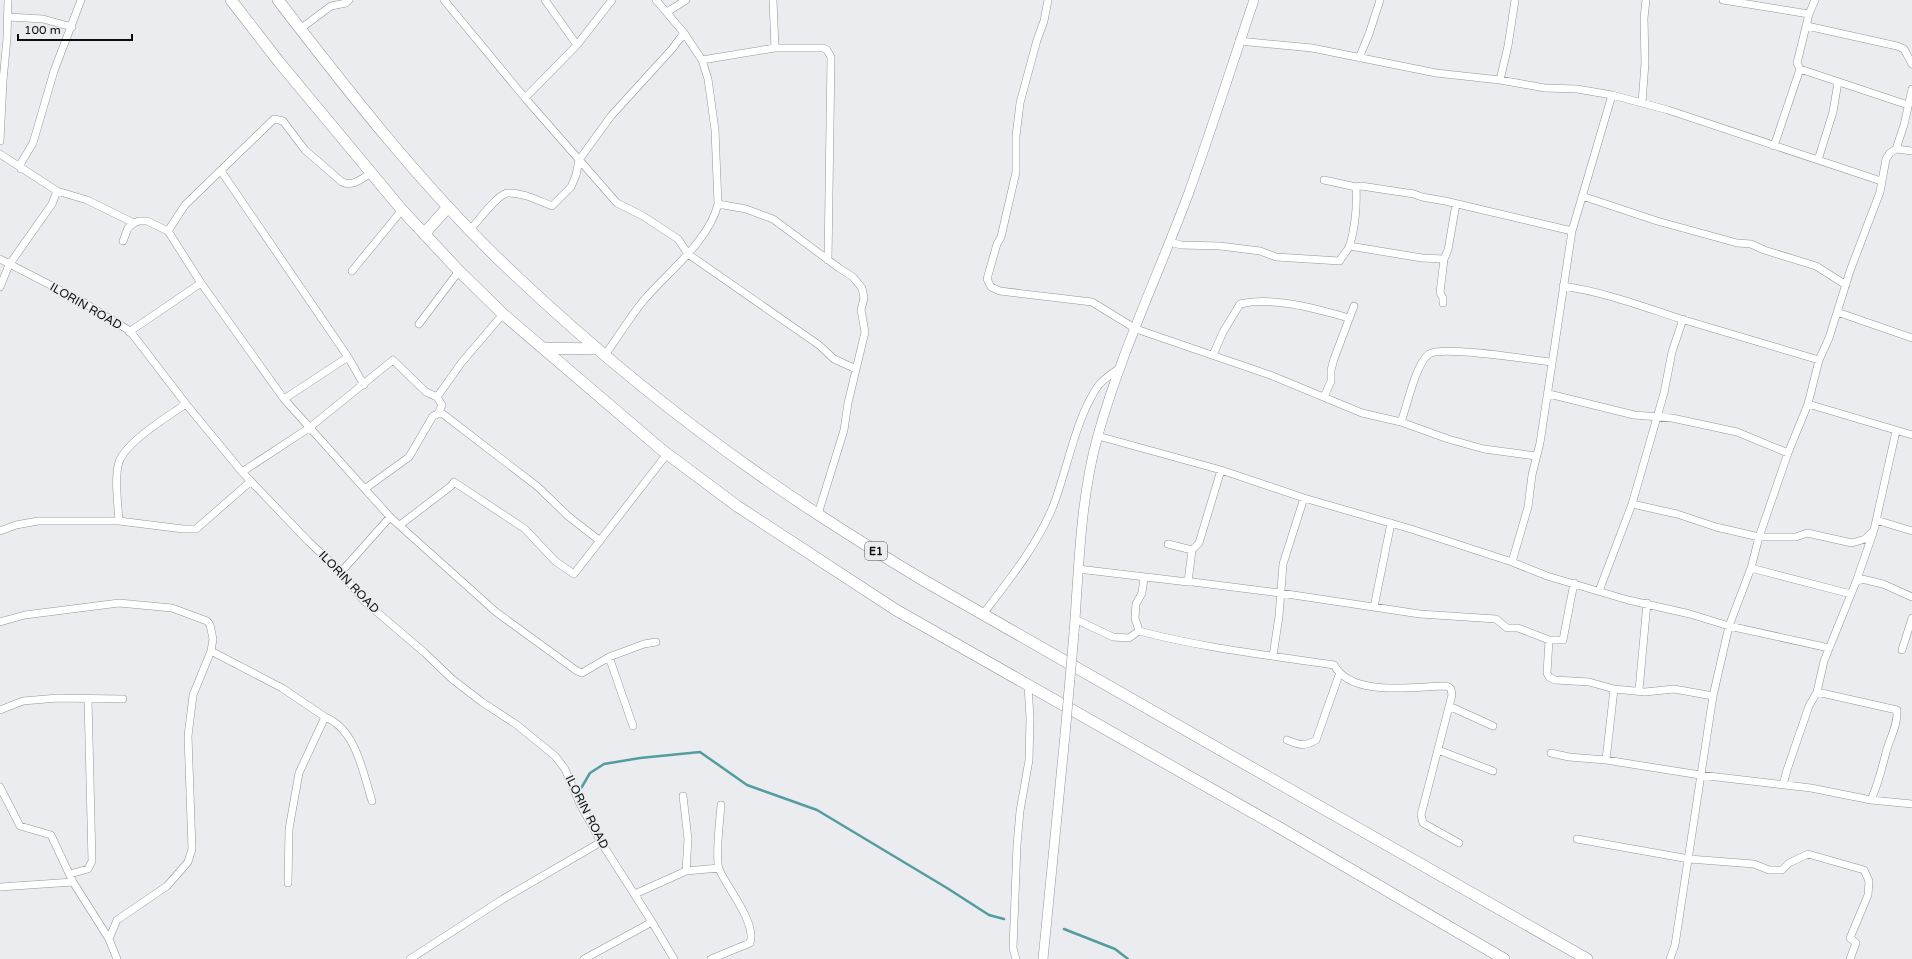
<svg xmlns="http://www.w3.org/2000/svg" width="1912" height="959" font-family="'Varela Round',sans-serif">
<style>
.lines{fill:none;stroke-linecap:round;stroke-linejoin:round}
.stream{stroke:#539ca0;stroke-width:2.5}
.minor-casing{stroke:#939598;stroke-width:8}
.major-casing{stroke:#939598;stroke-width:10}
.highway-casing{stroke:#939598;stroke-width:12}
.minor{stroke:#fff;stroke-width:7}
.major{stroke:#fff;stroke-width:9}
.highway{stroke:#fff;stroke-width:11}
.major-bridge-casing{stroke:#939598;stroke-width:10;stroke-linecap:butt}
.major-bridge{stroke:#fff;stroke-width:9}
.labels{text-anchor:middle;stroke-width:3.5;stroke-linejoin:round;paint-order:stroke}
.shield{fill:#eaecef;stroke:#4e4f51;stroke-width:1}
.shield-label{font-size:11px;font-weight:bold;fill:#0b0c0d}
.street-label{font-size:12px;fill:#0b0c0d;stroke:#eaecef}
</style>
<rect width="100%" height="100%" fill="#eaecef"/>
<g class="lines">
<path class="stream" d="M 580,790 L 590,773 L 604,764 L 640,758 L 700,752 L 747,785 L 817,810 L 947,888 L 989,915 L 1004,919
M 1064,929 L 1115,949 L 1128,959"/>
<g class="minor-casing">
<path id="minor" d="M 444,0 L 525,98 L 617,203 L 643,216 L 678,239 L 688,254 L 819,345 L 834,359 L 856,369
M 545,0 L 577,45
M 773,0 L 775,48
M 1048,0 L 1044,21 L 1037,40 L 1020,103 L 1016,136 L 1016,172 L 1001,237 L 997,244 L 987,279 L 991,287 L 1000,291 L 1092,302 L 1136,329 L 1270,375 L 1362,413 L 1401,422 L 1448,439 L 1484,449 L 1536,456
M 1723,0 L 1809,14
M 667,12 L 686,0
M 8,17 L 43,19 L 72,27
M 1807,26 L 1897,46 L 1904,49 L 1912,64
M 300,29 L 331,6 L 346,3 L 349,0
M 1239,41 L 1312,48 L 1436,73 L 1500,80 L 1545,88 L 1577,89 L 1612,95 L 1668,110 L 1881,181
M 1359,58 L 1369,34 L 1380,0
M 702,60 L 775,48 L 823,48 L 827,50 L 831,57 L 828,260
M 1800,69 L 1908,105
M 1500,80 L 1508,46 L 1515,0
M 525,98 L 577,45 L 612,0
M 1642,103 L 1645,63 L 1644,18 L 1646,0
M 0,141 L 3,81 L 7,38 L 8,0
M 1774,146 L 1800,69 L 1797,63 L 1809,14 L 1815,0
M 1896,149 L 1904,125 L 1912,89
M 0,154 L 57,191 L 87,200 L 134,223
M 1818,160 L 1833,112 L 1838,82
M 21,169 L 21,163 L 33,143 L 54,71 L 81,0
M 221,171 L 348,357 L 364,385
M 1324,180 L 1356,187 L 1361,186 L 1414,194 L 1422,197 L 1445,201 L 1572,231
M 1582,196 L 1657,221 L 1737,243 L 1751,244 L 1764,250 L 1816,266 L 1846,285
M 718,204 L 746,209 L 773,219 L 839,268 L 853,277 L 862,288 L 864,298 L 861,310 L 865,332 L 848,403 L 844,430 L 818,514
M 470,230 C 478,221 497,195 507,193 C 522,192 539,201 552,206 L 571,187 L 576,175 L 579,160 L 611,116 L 672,49 L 684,33
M 168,231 L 185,205 L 274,119 L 283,121 L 305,150 L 342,182 C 353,187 361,179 371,173
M 123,241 L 128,228 L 134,223 L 139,221 L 147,221 L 168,231 L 201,283 L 284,399 L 390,517 L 496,612 L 577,671 L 582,673 L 609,657 L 644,644 L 656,642
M 1170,242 L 1181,245 L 1220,246 L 1260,251 L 1276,257 L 1340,261 C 1342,255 1348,251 1350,245 C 1355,227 1357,205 1356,187
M 1349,246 L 1422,258 L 1444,259
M 0,259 L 83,302 L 130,331 L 186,404 L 242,472 L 308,541 L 341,572 L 364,601 L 425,653 L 452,679 L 482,702 L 517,725 L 555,756 L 565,769 L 579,802 L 601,842 L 652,922 L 674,959
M 352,271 L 402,210
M 1563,286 C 1604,292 1641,306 1681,319 C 1727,333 1773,346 1819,360
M 0,287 L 9,265 L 52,204 L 57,191
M 1443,303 L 1443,298 L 1440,293 L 1444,259 L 1448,250 L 1456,204
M 1837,312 L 1912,338
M 419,324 L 459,271
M 129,332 L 201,283
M 605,355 C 618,337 630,317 644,300 C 668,272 709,241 718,204 L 715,130 L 708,79 L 702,60 L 684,33 L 656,0
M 1213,355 L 1223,332 L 1240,304 C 1273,296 1317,309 1349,318
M 1549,394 L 1634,415 L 1672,418 L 1737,432 L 1788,453
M 1324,397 L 1331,381 L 1331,370 L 1334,359 L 1354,306
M 284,399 L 348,357
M 1808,404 L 1912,435
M 438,414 L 443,414 L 538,487 L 568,516 L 600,541
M 1401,422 C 1407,406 1416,363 1429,354 C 1443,345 1531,360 1551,362
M 1098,436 L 1221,470 L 1304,498 L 1411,529 L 1512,562 L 1547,576 L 1628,600 L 1690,614 L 1729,626 L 1829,648
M 242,472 L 309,428 L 393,360 L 426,392 L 437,397
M 366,488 L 409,457 L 433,416 L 438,414 L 442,405 L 437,397 L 462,362 L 503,314
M 1632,504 L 1677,514 L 1716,527 L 1759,537 L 1796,537 L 1807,533 L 1852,543 L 1865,539 L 1874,530 L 1896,431
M 1876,520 L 1912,531
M 119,521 C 118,505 114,477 119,462 C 126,442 168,416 186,404
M 400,525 L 451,486 L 454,482 L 525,529 L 555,561 L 574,574 L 667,454
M 0,531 L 16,525 L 38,521 L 119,521 L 183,529 L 196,529 L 251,481
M 1168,544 L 1192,550
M 1512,562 L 1528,507 L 1532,475 L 1540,443 L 1572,231 L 1612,95
M 1751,568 L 1851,594
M 1078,569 L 1188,582 L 1192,550 L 1199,543 L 1221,470
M 341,572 L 390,517
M 1185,581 L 1280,593 L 1420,614 L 1496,619 L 1507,628 L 1518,628 L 1549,640
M 1856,582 L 1873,533
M 1574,583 L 1563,640 L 1549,640 L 1547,673 L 1549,677 L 1555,680 L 1589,682 L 1614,689 L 1645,692 L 1674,689 L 1713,696
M 1599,591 L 1632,504 L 1664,393 L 1672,352 L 1683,319
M 1374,607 L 1391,523
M 983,614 C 1009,580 1035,548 1052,509 C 1067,472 1075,419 1098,386 C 1103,379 1113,373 1121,367
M 1075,619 L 1113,637 L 1129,638 L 1139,631 C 1203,648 1268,655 1334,665 C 1352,698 1415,686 1447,686 L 1451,689 L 1452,695 L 1421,815 L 1423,823 L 1459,843
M 0,622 L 25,615 L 119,603 L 172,608 L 207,621 L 210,625 L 213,639 L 211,651 L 193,695 L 188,736 L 192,849 L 188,862 L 167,886 L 117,920 L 109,939
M 1139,631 L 1135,618 L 1136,604 L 1142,593 L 1144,578
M 1902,650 L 1912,618
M 211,651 L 282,688 L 325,717 C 356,729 363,773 372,801
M 1273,656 L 1279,616 L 1283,564 L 1304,498
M 609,657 L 633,726
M 1639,690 L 1647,603
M 1817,692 L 1897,710 C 1898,725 1890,738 1886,752 C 1882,769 1878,784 1871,800
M 1449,706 L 1493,726
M 0,710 L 23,701 L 58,698 L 123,699
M 1287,740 C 1299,745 1305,747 1316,740 L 1339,675
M 1438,750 L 1493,771
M 1551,753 L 1569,757 L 1606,760 L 1700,775 L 1811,788 L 1871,800 L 1912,804
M 1606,760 L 1614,689
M 1783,785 L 1787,770 L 1809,706 L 1817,692 L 1824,661 L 1856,582 L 1862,579 L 1883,584 L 1912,597
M 0,787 L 20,826 L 51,835 L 73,882 L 109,939 L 117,959
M 683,796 L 688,839 L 686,871
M 1577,839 L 1689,859 L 1754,864 L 1769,870 L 1782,870 L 1789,863 L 1808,854 L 1864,870 L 1869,881 L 1868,895 L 1850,938 L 1856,943 L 1850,959
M 70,874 L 88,869 L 92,861 L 88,699
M 288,883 L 289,829 L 299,773 L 325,717
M 0,887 L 73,882
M 635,894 L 686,871 L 719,868
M 410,959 L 503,899 L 601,842
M 584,959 L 652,922
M 711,959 L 750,943 C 757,923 727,888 719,869 C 715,857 720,819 721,805
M 1016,959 L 1013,948 L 1017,845 L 1020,811 L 1029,760 L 1030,718 L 1028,685
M 1670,959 L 1675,945 L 1713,696 L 1729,626 L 1751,568 L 1759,537 L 1788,453 L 1808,404 L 1819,360 L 1829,338 L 1850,271 L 1880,192 L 1886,159 L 1890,153 L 1896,149 L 1912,151"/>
</g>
<g class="major-casing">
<path id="major" d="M 1074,633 C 1079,568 1080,499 1098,435 C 1121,353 1158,275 1188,195 C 1211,131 1232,65 1254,0
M 1043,959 L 1065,735"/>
</g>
<g class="highway-casing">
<path id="highway" d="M 231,0 L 279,62 L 402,210 L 459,271 L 503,314 L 662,450 L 737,506 L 896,610 L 1280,828 L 1504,959
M 278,0 C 351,95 425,190 513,273 C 607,362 710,444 819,515 C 853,537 888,559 923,580 L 1587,959
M 424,234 L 448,207
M 543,348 L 597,349"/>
</g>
<use href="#minor" class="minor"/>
<use href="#major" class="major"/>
<use href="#highway" class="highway"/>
<g class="major-bridge-casing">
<path id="major-bridge" d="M 1065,735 L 1074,633"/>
</g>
<use href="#major-bridge" class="major-bridge"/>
</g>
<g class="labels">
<rect class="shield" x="865" y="542" width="22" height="18" rx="3"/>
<g class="shield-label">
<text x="876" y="555">E1</text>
</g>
<g class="street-label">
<text transform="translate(86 306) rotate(30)" y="4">ILORIN ROAD</text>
<text transform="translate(349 582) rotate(46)" y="4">ILORIN ROAD</text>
<text transform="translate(587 812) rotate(63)" y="4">ILORIN ROAD</text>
</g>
</g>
<path d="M18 34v6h114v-6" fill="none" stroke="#0b0c0d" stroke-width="2"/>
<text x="24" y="34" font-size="12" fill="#0b0c0d" stroke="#eaecef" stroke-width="3" paint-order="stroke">100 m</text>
</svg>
